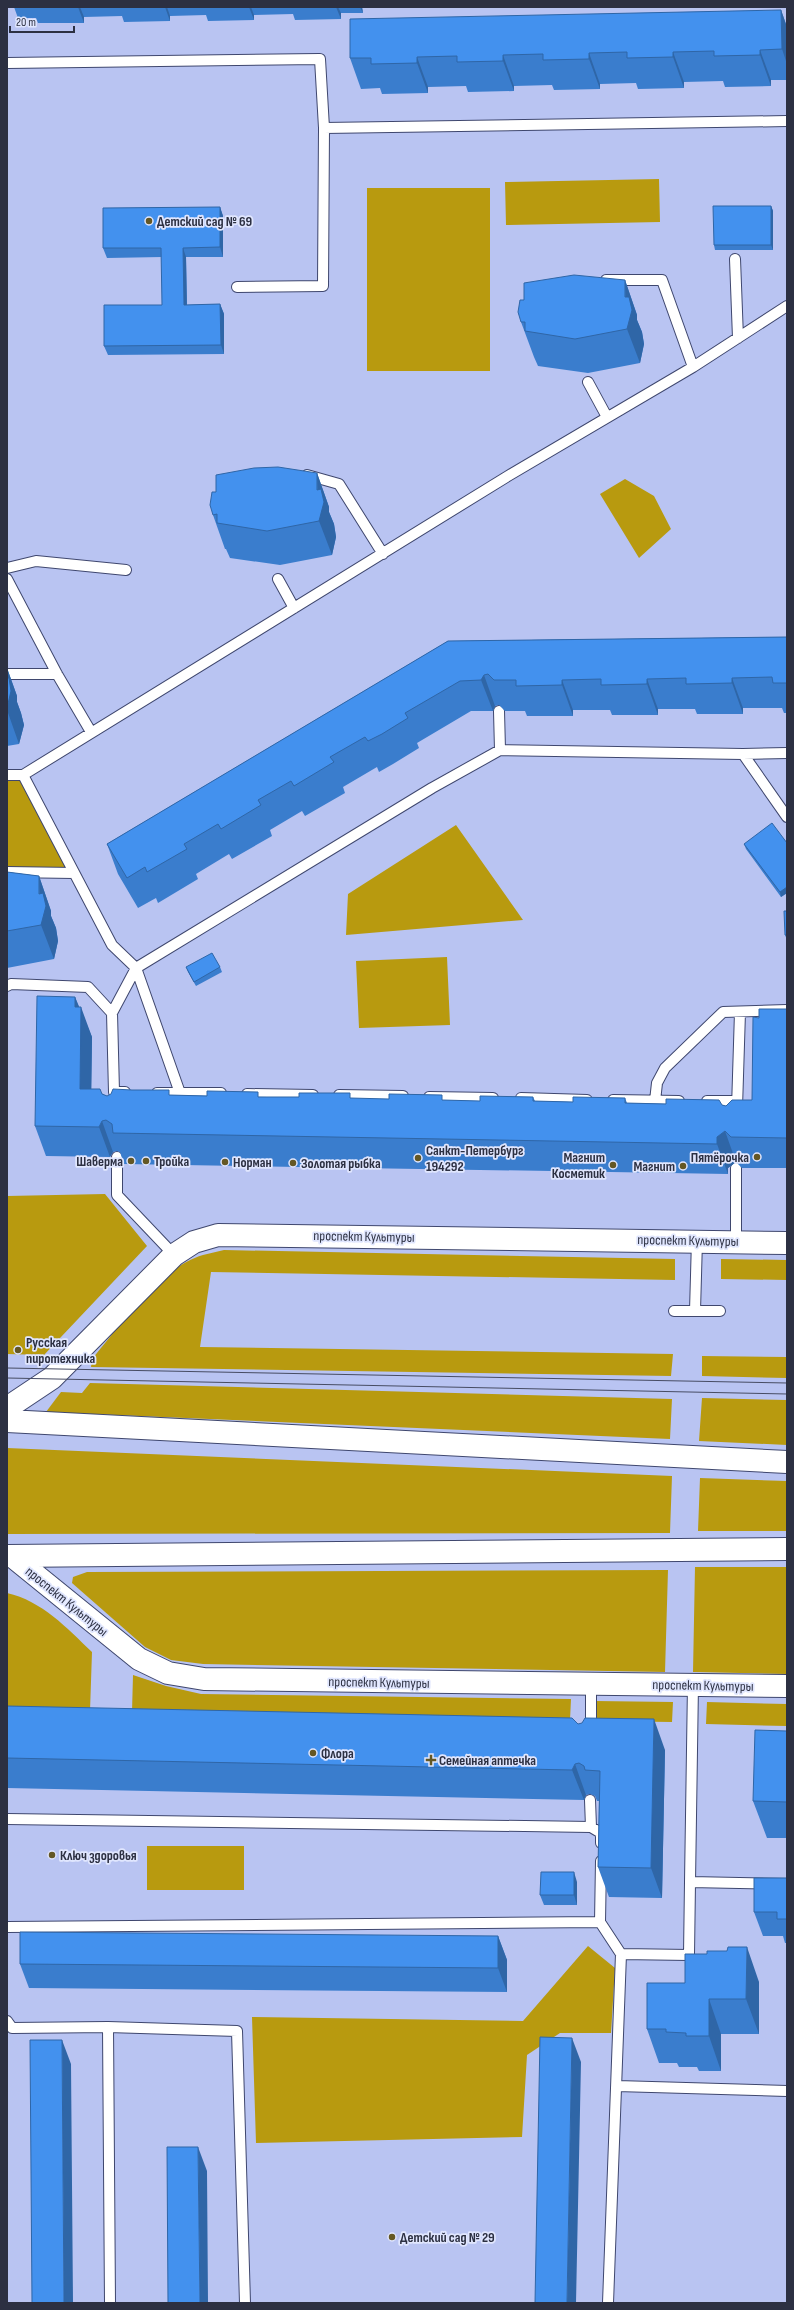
<svg xmlns="http://www.w3.org/2000/svg" width="794" height="2310" font-family="'Sofia Sans Condensed',sans-serif">
<style>
.green{fill:#b89a0f}
.lines{fill:none;stroke-linecap:round;stroke-linejoin:round}
.lane-casing{stroke:#3f476e;stroke-width:12}
.secondary-casing{stroke:#3f476e;stroke-width:24}
.lane{stroke:#fff;stroke-width:10}
.secondary{stroke:#fff;stroke-width:22}
.tram{stroke:#474c63;stroke-width:1}
.wall{fill:#3a7dcd}
.shaded-wall{fill:#2f66a7}
.building{fill:#4391ee;stroke:#2f66a7}
.poi-dot{fill:#645724;stroke:#e0e6fe;stroke-width:1.5}
.labels{text-anchor:middle;stroke-width:3.5;stroke-linejoin:round;paint-order:stroke}
.poi-label{font-size:14px;font-weight:bold;fill:#2c3042;stroke:#e0e6fe;text-anchor:start}
.street-label{font-size:14px;fill:#2c3042;stroke:#e0e6fe}
</style>
<rect width="100%" height="100%" fill="#b9c4f2"/>
<path class="green" d="M 659,179 L 660,222 L 506,225 L 505,182 Z
M 367,188 L 490,188 L 490,371 L 367,371 Z
M 625,479 L 654,496 L 671,529 L 639,558 L 600,494 Z
M 7,775 L 23,775 L 74,873 L 7,872 Z
M 456,825 L 523,920 L 346,935 L 348,894 Z
M 447,957 L 450,1025 L 359,1028 L 356,961 Z
M 105,1194 L 147,1246 L 44,1355 L 7,1354 L 7,1196 Z
M 224,1250 L 675,1259 L 675,1280 L 211,1272 L 200,1347 L 673,1354 L 671,1376 L 91,1367 L 92,1359 C 121,1325 159,1268 203,1255 C 210,1253 217,1252 224,1250 Z
M 721,1259 L 787,1260 L 787,1280 L 721,1279 Z
M 702,1356 L 787,1357 L 787,1378 L 702,1376 Z
M 90,1383 L 672,1399 L 670,1439 L 46,1412 L 61,1392 L 82,1393 Z
M 702,1398 L 787,1400 L 787,1445 L 699,1441 Z
M 7,1448 L 672,1476 L 670,1533 L 7,1534 Z
M 700,1478 L 787,1481 L 787,1531 L 698,1531 Z
M 695,1567 L 787,1567 L 787,1674 L 693,1672 Z
M 668,1570 L 665,1672 L 203,1664 L 171,1660 L 145,1647 L 72,1583 L 73,1577 L 87,1572 Z
M 7,1593 C 42,1601 67,1628 92,1652 L 90,1711 L 7,1710 Z
M 133,1675 L 166,1686 L 201,1694 L 571,1699 L 570,1720 L 132,1712 Z
M 595,1701 L 673,1702 L 672,1722 L 595,1721 Z
M 707,1702 L 787,1704 L 787,1726 L 706,1724 Z
M 147,1846 L 244,1846 L 244,1890 L 147,1890 Z
M 588,1946 L 615,1968 L 611,2033 L 560,2033 L 527,2055 L 522,2137 L 256,2143 L 252,2017 L 523,2021 Z"/>
<g class="lines">
<g class="lane-casing">
<path id="lane" d="M 7,63 L 320,59 L 324,128 L 787,121
M 735,259 L 738,338
M 606,280 L 662,280 L 693,367
M 237,287 L 323,286 L 324,128
M 588,382 L 607,417
M 307,475 L 339,484 L 383,554
M 7,568 L 36,561 L 126,570
M 7,579 L 57,674 L 91,732
M 278,579 L 294,608
M 7,674 L 57,674
M 499,711 L 500,750
M 743,754 L 787,753
M 7,775 L 23,775 L 508,476 L 693,367 L 787,306
M 23,775 L 112,945 L 136,968 L 432,788 L 500,750 L 743,754 L 787,817
M 7,872 L 74,873
M 7,986 L 11,984 L 88,987 L 112,1013
M 125,1092 L 114,1092 L 112,1013 L 136,968 L 180,1093
M 157,1093 L 221,1093
M 247,1094 L 313,1095
M 339,1095 L 403,1096
M 429,1097 L 493,1098
M 521,1098 L 587,1100
M 613,1100 L 679,1101
M 655,1101 L 657,1083 L 665,1068 L 723,1012 L 787,1010
M 707,1101 L 737,1101
M 737,1108 L 740,1012
M 117,1157 L 117,1195 L 174,1255
M 736,1241 L 736,1168
M 674,1311 L 720,1311
M 695,1311 L 697,1240
M 693,1684 L 690,1882 L 787,1884
M 591,1731 L 591,1684
M 590,1800 L 591,1827 L 601,1833 L 601,1843
M 7,1819 L 591,1827
M 600,1922 L 621,1954 L 608,2303
M 7,1927 L 600,1922 L 601,1861
M 621,1954 L 689,1955 L 690,1882
M 7,2021 L 12,2028 L 108,2027 L 237,2031 L 245,2303
M 108,2027 L 110,2303
M 617,2086 L 787,2091"/>
</g>
<g class="secondary-casing">
<path id="secondary" d="M 7,1408 L 52,1378 L 174,1255 L 194,1242 L 218,1235 L 787,1243
M 7,1421 L 787,1462
M 7,1556 L 787,1549
M 12,1556 L 139,1659 L 168,1673 L 204,1679 L 787,1686"/>
</g>
<use href="#lane" class="lane"/>
<use href="#secondary" class="secondary"/>
<path class="tram" d="M 7,1368 L 787,1383
M 7,1378 L 787,1394"/>
</g>
<path class="wall" d="M 14,7 L 362,7 L 363,13 L 341,13 L 341,19 L 295,20 L 293,14 L 254,15 L 254,20 L 208,21 L 206,15 L 170,16 L 170,21 L 124,22 L 122,16 L 84,17 L 84,23 L 38,23 L 36,18 L 18,18 Z
M 781,10 L 787,27 L 787,80 L 771,80 L 771,86 L 725,87 L 723,81 L 684,82 L 684,88 L 638,89 L 636,83 L 600,84 L 600,89 L 554,90 L 552,85 L 514,86 L 514,91 L 468,92 L 466,86 L 428,87 L 428,93 L 382,94 L 380,88 L 361,89 L 350,58 Z
M 771,206 L 773,211 L 773,250 L 715,250 L 714,245 Z
M 220,207 L 223,216 L 223,257 L 186,257 L 187,305 L 220,304 L 224,314 L 224,354 L 108,355 L 104,346 L 162,305 L 162,257 L 107,258 L 103,248 Z
M 625,280 L 637,315 L 637,320 L 642,332 L 644,344 L 640,363 L 588,373 L 538,366 L 534,357 L 521,322 Z
M 317,473 L 329,507 L 329,512 L 334,524 L 336,537 L 332,555 L 280,565 L 230,558 L 226,549 L 225,549 L 213,515 L 216,492 Z
M 787,637 L 787,713 L 784,713 L 782,708 L 743,708 L 743,714 L 697,714 L 695,709 L 658,709 L 658,715 L 612,715 L 610,710 L 573,710 L 573,716 L 527,716 L 525,711 L 505,711 L 499,705 L 495,706 L 493,711 L 471,711 L 417,743 L 419,748 L 393,764 L 379,772 L 377,767 L 343,787 L 345,793 L 305,816 L 302,811 L 270,830 L 272,836 L 232,859 L 229,854 L 196,874 L 198,879 L 158,903 L 156,898 L 138,908 L 118,874 L 107,844 L 448,641 Z
M 7,668 L 17,696 L 17,702 L 21,713 L 24,725 L 19,744 L 7,746 Z
M 787,843 L 787,893 L 781,897 L 746,849 L 744,844 Z
M 7,872 L 39,876 L 51,911 L 51,916 L 56,928 L 58,941 L 54,959 L 7,968 Z
M 787,911 L 787,940 L 785,935 Z
M 186,967 L 220,967 L 222,972 L 196,986 L 188,972 Z
M 75,997 L 92,1037 L 91,1089 L 107,1096 L 170,1095 L 480,1101 L 533,1097 L 535,1101 L 573,1102 L 625,1098 L 627,1103 L 722,1105 L 726,1106 L 752,1100 L 759,1018 L 787,1009 L 787,1168 L 742,1168 L 736,1162 L 728,1168 L 728,1174 L 124,1164 L 120,1152 L 117,1151 L 113,1152 L 110,1157 L 46,1156 L 35,1126 Z
M 7,1706 L 578,1724 L 665,1750 L 662,1898 L 609,1897 L 598,1867 L 599,1801 L 597,1801 L 595,1796 L 590,1794 L 586,1795 L 584,1800 L 7,1788 Z
M 787,1731 L 787,1838 L 767,1838 L 753,1801 Z
M 787,1878 L 787,1943 L 785,1943 L 783,1936 L 763,1936 L 754,1912 Z
M 577,1882 L 577,1905 L 544,1905 L 540,1895 Z
M 498,1936 L 507,1960 L 507,1992 L 29,1988 L 20,1964 Z
M 707,1954 L 759,1982 L 759,2034 L 721,2034 L 721,2071 L 699,2071 L 697,2067 L 679,2067 L 677,2063 L 659,2063 L 647,2029 L 685,1983 Z"/>
<path class="shaded-wall" d="M 78,7 L 80,7 L 84,17 L 84,23 Z
M 165,7 L 167,7 L 170,16 L 170,21 Z
M 249,7 L 251,7 L 254,15 L 254,20 Z
M 336,7 L 338,7 L 341,13 L 341,19 Z
M 360,7 L 362,7 L 363,13 Z
M 781,10 L 787,27 L 787,64 L 782,49 Z
M 760,50 L 771,80 L 771,86 L 760,55 Z
M 673,52 L 684,82 L 684,88 L 673,57 Z
M 589,53 L 600,84 L 600,89 L 589,59 Z
M 503,55 L 514,86 L 514,91 L 503,61 Z
M 417,57 L 428,87 L 428,93 L 417,63 Z
M 771,206 L 773,211 L 773,250 L 771,245 Z
M 220,207 L 223,216 L 223,257 L 220,247 Z
M 183,248 L 186,257 L 187,314 L 184,305 Z
M 625,280 L 637,315 L 637,320 L 642,332 L 644,344 L 640,363 L 627,329 Z
M 220,304 L 224,314 L 224,354 L 221,345 Z
M 317,473 L 329,507 L 329,512 L 334,524 L 336,537 L 332,555 L 319,521 Z
M 7,668 L 17,696 L 17,702 L 21,713 L 24,725 L 19,744 L 7,710 Z
M 484,675 L 495,706 L 493,711 L 481,680 Z
M 732,678 L 743,708 L 743,714 L 732,683 Z
M 647,679 L 658,709 L 658,715 L 647,684 Z
M 562,680 L 573,710 L 573,716 L 562,685 Z
M 39,876 L 51,911 L 51,916 L 56,928 L 58,941 L 54,959 L 41,925 Z
M 787,887 L 787,893 L 781,897 L 780,892 Z
M 75,997 L 81,1012 L 81,1007 L 92,1037 L 91,1119 L 80,1089 L 75,1007 Z
M 102,1121 L 113,1152 L 110,1157 L 99,1127 Z
M 725,1131 L 736,1162 L 728,1168 L 728,1174 L 717,1144 L 717,1137 Z
M 654,1719 L 665,1750 L 662,1898 L 651,1868 Z
M 575,1764 L 586,1795 L 584,1800 L 572,1770 Z
M 574,1872 L 577,1882 L 577,1905 L 574,1895 Z
M 498,1936 L 507,1960 L 507,1992 L 498,1968 Z
M 747,1947 L 759,1982 L 759,2034 L 746,1999 Z
M 709,1999 L 721,2034 L 721,2071 L 709,2036 Z
M 572,2038 L 581,2062 L 576,2303 L 567,2303 Z
M 62,2040 L 71,2064 L 73,2303 L 64,2303 Z
M 198,2147 L 207,2171 L 208,2303 L 200,2303 Z"/>
<path class="building" d="M 781,10 L 782,49 L 760,50 L 760,55 L 714,56 L 714,51 L 673,52 L 673,57 L 627,58 L 627,52 L 589,53 L 589,59 L 543,60 L 543,54 L 503,55 L 503,61 L 457,62 L 457,56 L 417,57 L 417,63 L 371,64 L 371,58 L 350,58 L 350,19 Z
M 713,206 L 771,206 L 771,245 L 714,245 Z
M 220,207 L 220,247 L 183,248 L 184,305 L 220,304 L 221,345 L 104,346 L 104,305 L 162,305 L 161,248 L 103,248 L 103,208 Z
M 574,275 L 625,280 L 625,297 L 629,297 L 632,310 L 627,329 L 575,339 L 525,331 L 525,322 L 521,322 L 518,312 L 520,300 L 524,300 L 524,283 Z
M 278,467 L 317,473 L 317,490 L 321,489 L 324,502 L 319,521 L 267,531 L 217,523 L 217,514 L 213,515 L 210,505 L 212,492 L 216,492 L 216,475 L 254,468 Z
M 787,637 L 787,683 L 773,683 L 772,677 L 732,678 L 732,683 L 686,684 L 686,678 L 647,679 L 647,684 L 601,685 L 601,679 L 562,680 L 562,685 L 516,686 L 516,680 L 494,680 L 488,674 L 484,675 L 481,680 L 460,681 L 405,713 L 408,718 L 382,734 L 368,741 L 365,737 L 330,757 L 334,762 L 294,786 L 291,781 L 258,800 L 261,805 L 221,829 L 218,824 L 184,844 L 187,849 L 147,872 L 145,867 L 127,878 L 107,844 L 448,641 Z
M 7,678 L 9,678 L 11,691 L 7,708 Z
M 772,823 L 787,843 L 787,887 L 780,892 L 744,844 Z
M 7,872 L 39,876 L 39,894 L 43,893 L 46,906 L 41,925 L 7,931 Z
M 784,911 L 787,911 L 787,935 L 785,935 Z
M 212,953 L 220,967 L 194,982 L 186,967 Z
M 37,996 L 75,997 L 75,1007 L 81,1007 L 80,1089 L 100,1089 L 102,1094 L 107,1096 L 111,1094 L 113,1089 L 132,1090 L 169,1090 L 169,1095 L 207,1096 L 207,1091 L 258,1092 L 258,1097 L 299,1097 L 299,1093 L 350,1093 L 350,1098 L 389,1099 L 389,1094 L 442,1095 L 442,1100 L 480,1101 L 480,1096 L 533,1097 L 533,1101 L 573,1102 L 573,1097 L 625,1098 L 625,1103 L 666,1104 L 666,1099 L 719,1100 L 722,1105 L 726,1106 L 732,1100 L 752,1100 L 753,1017 L 759,1018 L 759,1009 L 787,1009 L 787,1138 L 731,1137 L 725,1131 L 717,1137 L 717,1144 L 113,1133 L 112,1124 L 106,1120 L 102,1121 L 99,1127 L 35,1126 Z
M 7,1706 L 572,1718 L 578,1724 L 582,1723 L 585,1718 L 654,1719 L 651,1868 L 598,1867 L 600,1771 L 585,1770 L 584,1766 L 579,1763 L 575,1764 L 572,1770 L 7,1758 Z
M 755,1730 L 787,1731 L 787,1802 L 753,1801 Z
M 541,1872 L 574,1872 L 574,1895 L 540,1895 Z
M 754,1878 L 787,1878 L 787,1919 L 777,1919 L 777,1912 L 754,1912 Z
M 20,1932 L 498,1936 L 498,1968 L 20,1964 Z
M 728,1947 L 747,1947 L 746,1999 L 709,1999 L 709,2036 L 686,2036 L 686,2033 L 666,2032 L 666,2029 L 647,2029 L 647,1983 L 685,1983 L 685,1954 L 707,1954 L 707,1951 L 727,1951 Z
M 540,2037 L 572,2038 L 567,2303 L 535,2303 Z
M 30,2040 L 62,2040 L 64,2303 L 32,2303 Z
M 167,2147 L 198,2147 L 200,2303 L 168,2303 Z"/>
<g class="poi-dot">
<circle cx="149" cy="221" r="4"/>
<circle cx="757" cy="1157" r="4"/>
<circle cx="418" cy="1158" r="4"/>
<circle cx="131" cy="1161" r="4"/>
<circle cx="146" cy="1161" r="4"/>
<circle cx="225" cy="1162" r="4"/>
<circle cx="293" cy="1163" r="4"/>
<circle cx="613" cy="1165" r="4"/>
<circle cx="683" cy="1166" r="4"/>
<circle cx="18" cy="1350" r="4"/>
<circle cx="313" cy="1753" r="4"/>
<path d="M429 1754h4v4h4v4h-4v4h-4v-4h-4v-4h4z"/>
<circle cx="52" cy="1855" r="4"/>
<circle cx="392" cy="2237" r="4"/>
</g>
<g class="labels">
<g class="poi-label">
<text x="157" y="226">Детский сад № 69</text>
<text x="426" y="1155">Санкт-Петербург<tspan x="426" dy="16">194292</tspan></text>
<text x="605" y="1162" text-anchor="end">Магнит<tspan x="605" dy="16">Косметик</tspan></text>
<text x="749" y="1162" text-anchor="end">Пятёрочка</text>
<text x="123" y="1166" text-anchor="end">Шаверма</text>
<text x="154" y="1166">Тройка</text>
<text x="233" y="1167">Норман</text>
<text x="301" y="1168">Золотая рыбка</text>
<text x="675" y="1171" text-anchor="end">Магнит</text>
<text x="26" y="1347">Русская<tspan x="26" dy="16">пиротехника</tspan></text>
<text x="321" y="1758">Флора</text>
<text x="439" y="1765">Семейная аптечка</text>
<text x="60" y="1860">Ключ здоровья</text>
<text x="400" y="2242">Детский сад № 29</text>
</g>
<g class="street-label">
<text transform="translate(364 1236) rotate(1)" y="5">проспект Культуры</text>
<text transform="translate(688 1240) rotate(1)" y="5">проспект Культуры</text>
<text transform="translate(67 1601) rotate(39)" y="5">проспект Культуры</text>
<text transform="translate(379 1682) rotate(1)" y="5">проспект Культуры</text>
<text transform="translate(703 1685) rotate(1)" y="5">проспект Культуры</text>
</g>
</g>
<rect width="794" height="2310" fill="none" stroke="#2c3042" stroke-width="16"/>
<path d="M10 26v6h64v-6" fill="none" stroke="#2c3042" stroke-width="2"/>
<text x="16" y="26" font-size="12" fill="#2c3042" stroke="#e0e6fe" stroke-width="3" paint-order="stroke">20 m</text>
</svg>
